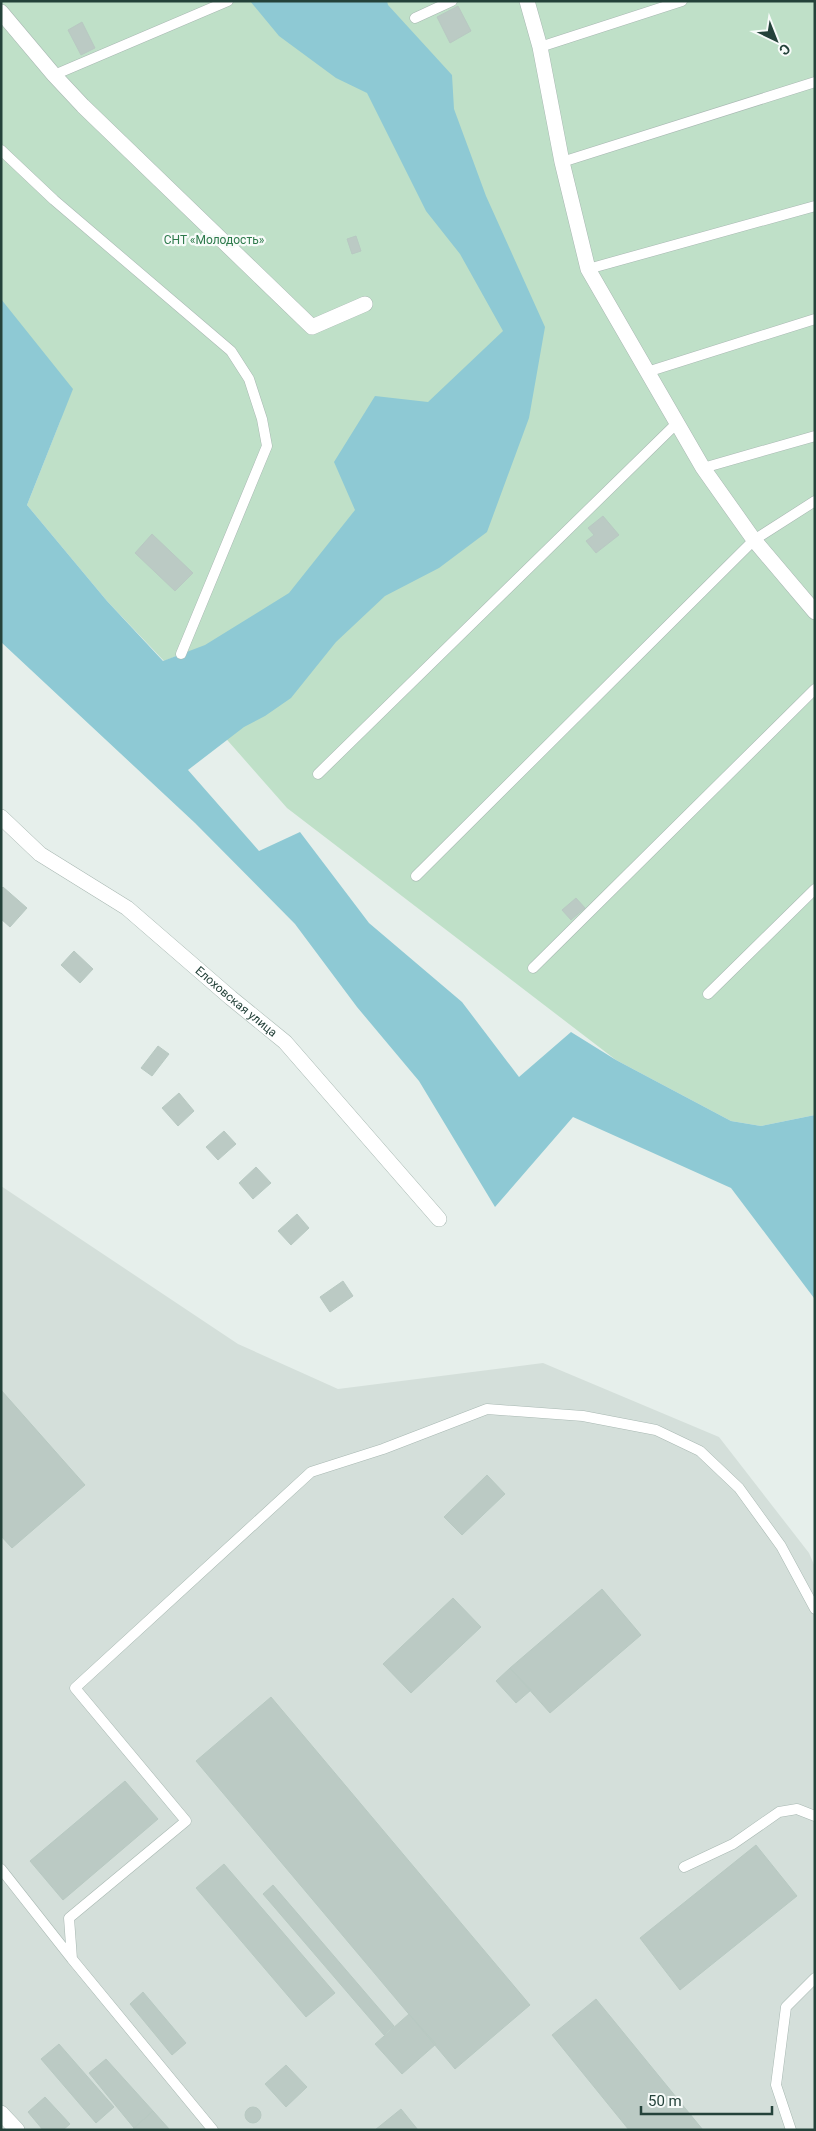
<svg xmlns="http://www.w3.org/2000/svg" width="816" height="2131" font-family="Roboto,sans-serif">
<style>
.built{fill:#d4dfda}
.green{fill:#bfe0c8}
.water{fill:#8ec9d4}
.building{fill:#bbcac4;stroke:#b8c9c2}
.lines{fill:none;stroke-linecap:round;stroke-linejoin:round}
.service-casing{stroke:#a8b8b2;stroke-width:11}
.minor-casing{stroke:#a8b8b2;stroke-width:16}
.service{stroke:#fff;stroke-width:10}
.minor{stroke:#fff;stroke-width:15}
.labels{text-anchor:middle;stroke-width:4.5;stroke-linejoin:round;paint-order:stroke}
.park-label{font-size:12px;fill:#2d7a4b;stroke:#f7fbf9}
.street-label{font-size:12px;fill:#24423a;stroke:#f7fbf9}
</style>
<rect width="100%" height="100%" fill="#e6efeb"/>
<path class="built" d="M 1,1186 L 238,1344 L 338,1389 L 543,1363 L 719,1437 L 809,1553 L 815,1567 L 815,2130 L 24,2130 L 1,2106 Z"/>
<path class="green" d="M 1,1 L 815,1 L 815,1115 L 761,1126 L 731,1121 L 616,1060 L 287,808 L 214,725 L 179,655 L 164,661 L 107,601 L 27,505 L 61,419 L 1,330 Z"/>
<path class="water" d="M 250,1 L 387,1 L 388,5 L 452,75 L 454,109 L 486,196 L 545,327 L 529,418 L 487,532 L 439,568 L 385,596 L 336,642 L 291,698 L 265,716 L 244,727 L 188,770 L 259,851 L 300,832 L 369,923 L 462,1002 L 519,1077 L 571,1032 L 616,1060 L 731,1121 L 761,1126 L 815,1115 L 815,1306 L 814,1298 L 731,1188 L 573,1117 L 495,1207 L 419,1081 L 357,1007 L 295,924 L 195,823 L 1,642 L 1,299 L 73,389 L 27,505 L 107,601 L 163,661 L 205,645 L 289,593 L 355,510 L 334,462 L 375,396 L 428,402 L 503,331 L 460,254 L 426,211 L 367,93 L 336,78 L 279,36 Z"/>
<path class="building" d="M 458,6 L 471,31 L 450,43 L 437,17 Z
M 82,22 L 95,48 L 81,55 L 68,30 Z
M 356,236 L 361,251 L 352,254 L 347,239 Z
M 603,516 L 619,535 L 596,553 L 586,541 L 594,535 L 588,528 Z
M 152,534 L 193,573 L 175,591 L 135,553 Z
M 3,887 L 27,908 L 10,927 L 1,919 L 1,889 Z
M 576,898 L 585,908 L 571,920 L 562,910 Z
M 74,951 L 93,969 L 80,983 L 61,965 Z
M 158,1046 L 169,1054 L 152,1076 L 141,1068 Z
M 179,1093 L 194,1111 L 178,1126 L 162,1108 Z
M 224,1131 L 236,1144 L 218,1160 L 206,1147 Z
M 256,1167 L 271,1183 L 253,1199 L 239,1183 Z
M 297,1214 L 309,1228 L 291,1245 L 278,1231 Z
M 343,1281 L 353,1296 L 330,1312 L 320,1297 Z
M 1,1390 L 85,1485 L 12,1548 L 1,1536 Z
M 487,1475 L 505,1494 L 462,1535 L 444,1517 Z
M 602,1589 L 641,1635 L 550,1713 L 510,1668 Z
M 453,1598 L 481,1627 L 411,1693 L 383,1664 Z
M 510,1668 L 531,1690 L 516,1703 L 496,1681 Z
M 271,1697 L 530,2005 L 455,2069 L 196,1761 Z
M 125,1781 L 158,1819 L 63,1900 L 30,1861 Z
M 756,1845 L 797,1896 L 680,1990 L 640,1938 Z
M 224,1864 L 335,1993 L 306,2017 L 196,1888 Z
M 273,1885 L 394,2026 L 384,2035 L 263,1894 Z
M 143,1992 L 186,2043 L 172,2055 L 130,2004 Z
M 596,1999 L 703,2130 L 629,2130 L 552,2035 Z
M 409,2014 L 436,2044 L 402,2074 L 375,2044 Z
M 59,2044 L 114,2107 L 96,2123 L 41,2059 Z
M 106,2059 L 153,2111 L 134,2128 L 89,2073 Z
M 286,2065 L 307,2087 L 286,2107 L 265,2084 Z
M 45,2097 L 70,2124 L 63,2130 L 43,2130 L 28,2112 Z
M245 2115a8 8 0 1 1 16 0a8 8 0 1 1-16 0Z
M 401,2109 L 418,2130 L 375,2130 Z
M 153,2111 L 170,2130 L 132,2130 L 134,2128 Z"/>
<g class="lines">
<g class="service-casing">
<path id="service" d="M 415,18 L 452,1
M 540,47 L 682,1
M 54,75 L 228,1
M 1,150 L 54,200 L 231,351 L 249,379 L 262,419 L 267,446 L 181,654
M 562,162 L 815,82
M 588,269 L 815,206
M 647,372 L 815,319
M 703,468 L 815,436
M 318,774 L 677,423
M 416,876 L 754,540 L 815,501
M 533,968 L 815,689
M 708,994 L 815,889
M 684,1867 L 733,1844 L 779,1812 L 797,1809 L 815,1816
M 1,1869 L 72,1959
M 213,2130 L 72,1959 L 69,1918 L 186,1821 L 75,1688 L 311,1472 L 383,1449 L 487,1409 L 583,1416 L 656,1430 L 700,1451 L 739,1488 L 781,1546 L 815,1609
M 791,2130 L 776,2085 L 786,2007 L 815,1978"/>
</g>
<g class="minor-casing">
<g id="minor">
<path d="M 527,1 L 540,47 L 562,162 L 588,269 L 703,468 L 754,540 L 815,612"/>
<path d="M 1,12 L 54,75 L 83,106 L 312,327 L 365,304"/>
<path id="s1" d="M 1,817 L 40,854 L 127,908 L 231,998 L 285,1042 L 439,1219"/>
<path d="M 1,2113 L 17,2130"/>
</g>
</g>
<use href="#service" class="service"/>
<use href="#minor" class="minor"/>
</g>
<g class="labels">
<g class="park-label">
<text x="214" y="244">СНТ «Молодость»</text>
</g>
<g class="street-label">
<text dy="4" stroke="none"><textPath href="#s1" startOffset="300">Елоховская улица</textPath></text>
</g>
</g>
<rect width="816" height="2131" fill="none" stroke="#24423a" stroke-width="5"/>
<g transform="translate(776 40) rotate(137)" stroke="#f7fbf9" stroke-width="4" paint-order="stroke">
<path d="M0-4L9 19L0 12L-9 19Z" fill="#24423a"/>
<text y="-8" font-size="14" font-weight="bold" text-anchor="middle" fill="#24423a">С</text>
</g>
<path d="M641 2106v8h131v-8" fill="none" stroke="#24423a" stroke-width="2.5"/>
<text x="648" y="2106" font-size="15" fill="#24423a" stroke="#f7fbf9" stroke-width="4" paint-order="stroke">50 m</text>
</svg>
